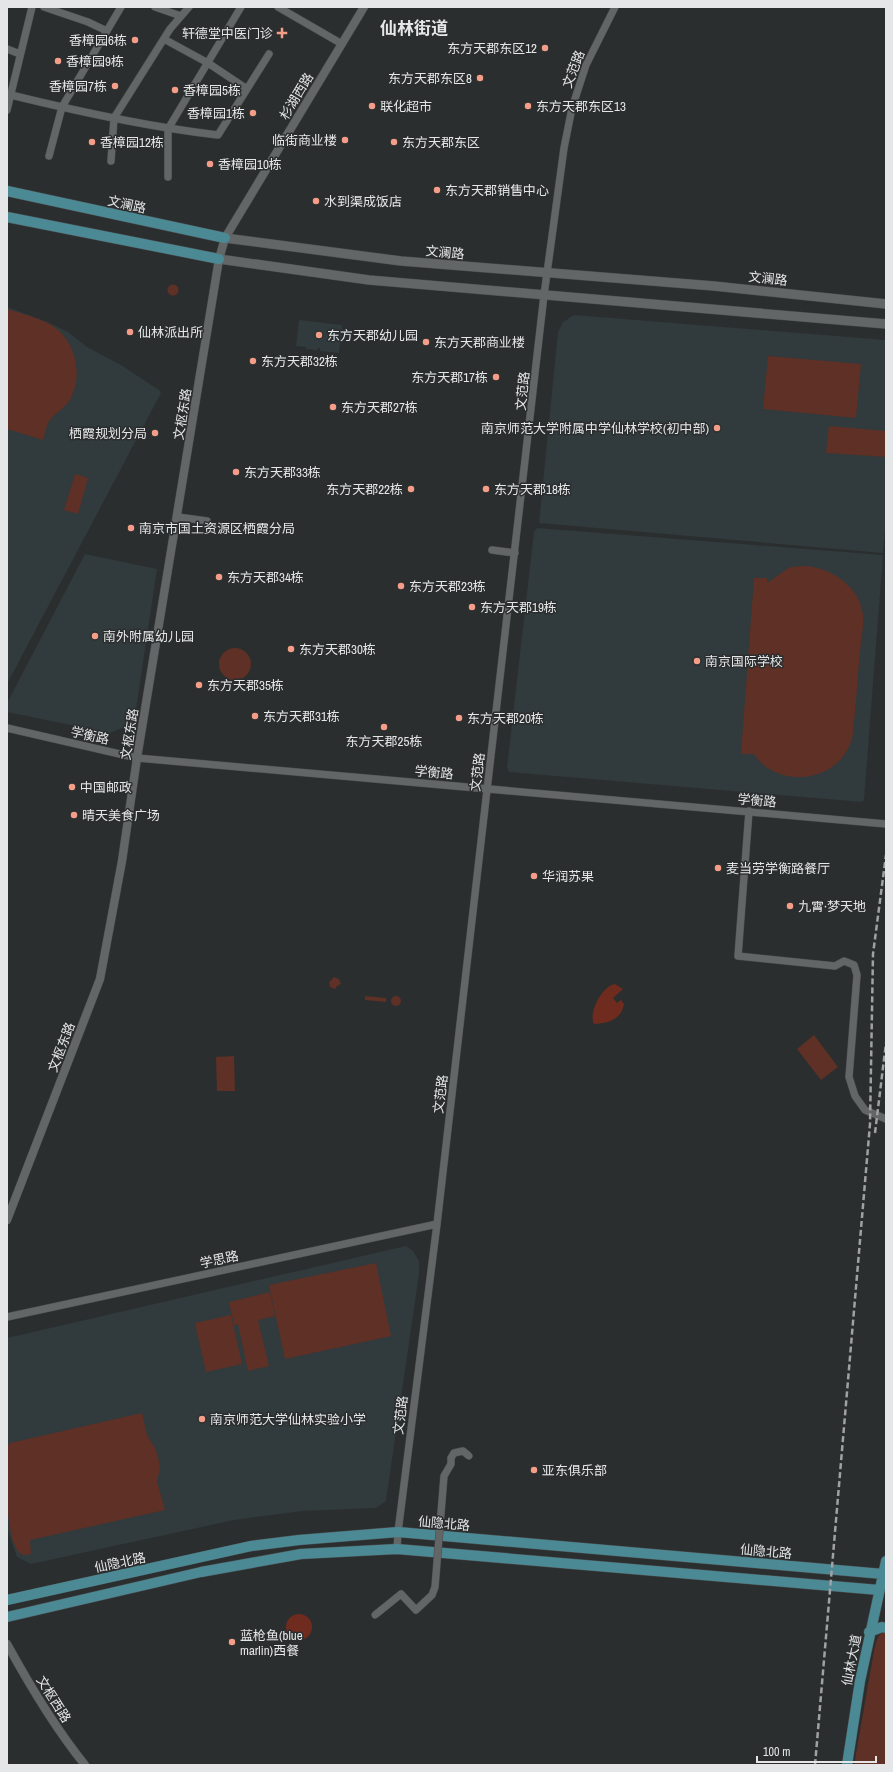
<svg xmlns="http://www.w3.org/2000/svg" width="893" height="1772" font-family="'Archivo Narrow','Noto Sans SC',sans-serif">
<style>
.built{fill:#313a3c}
.green{fill:#5e3026}
.water{fill:#6f2c1e}
.lines{fill:none;stroke-linecap:round;stroke-linejoin:round}
.minor-casing{stroke:#4a4c4d;stroke-width:8}
.tertiary-casing{stroke:#4a4c4d;stroke-width:9}
.secondary-casing{stroke:#4a4c4d;stroke-width:10}
.primary-casing{stroke:#4a4c4d;stroke-width:11}
.minor{stroke:#636667;stroke-width:7}
.tertiary{stroke:#636667;stroke-width:8}
.secondary{stroke:#636667;stroke-width:9}
.primary{stroke:#4b8994;stroke-width:10}
.rail{stroke:#9fa1a2;stroke-width:2.5;stroke-dasharray:6 3;stroke-linecap:butt}
.minor-bridge-casing{stroke:#4a4c4d;stroke-width:8;stroke-linecap:butt}
.minor-bridge{stroke:#636667;stroke-width:7}
.poi-dot{fill:#f49e89;stroke:#2b2e2f;stroke-width:1.5}
.labels{text-anchor:middle;stroke-width:3;stroke-linejoin:round;paint-order:stroke}
.poi-label{font-size:13px;fill:#e4e6e7;stroke:#2b2e2f;text-anchor:start}
.street-label{font-size:13px;fill:#e4e6e7;stroke:#2b2e2f}
.district-label{font-size:17px;font-weight:bold;fill:#e4e6e7;stroke:#2b2e2f}
</style>
<rect width="100%" height="100%" fill="#2b2e2f"/>
<path class="built" d="M 7,307 L 47,322 L 68,332 L 87,347 L 121,365 L 159,390 L 161,393 L 7,684 Z
M 574,315 L 886,340 L 886,516 L 883,553 L 539,523 L 558,332 L 563,322 Z
M 299,320 L 342,325 L 339,353 L 320,351 L 320,348 L 318,348 L 317,350 L 306,349 L 306,347 L 296,346 Z
M 537,528 L 883,555 L 864,800 L 862,802 L 509,772 L 507,767 L 534,532 Z
M 85,554 L 157,569 L 134,723 L 110,733 L 7,712 L 7,703 Z
M 406,1246 L 413,1251 L 419,1261 L 419,1274 L 386,1501 L 376,1508 L 302,1511 L 234,1520 L 31,1564 L 17,1557 L 7,1528 L 7,1338 Z"/>
<path class="green" d="M167.5 290a5.5 5.5 0 1 1 11 0a5.5 5.5 0 1 1-11 0Z
M 7,309 C 20,313 35,317 48,323 C 74,337 84,371 71,398 C 64,410 57,411 50,420 C 46,425 45,435 43,440 L 7,429 Z
M 768,356 L 861,364 L 856,418 L 763,409 Z
M 829,426 L 886,431 L 886,457 L 826,453 Z
M 75,474 L 88,478 L 78,514 L 64,510 Z
M 805,566 C 832,568 860,587 863,615 C 864,627 861,640 860,652 C 857,681 856,711 852,740 C 848,749 844,757 837,763 C 814,784 772,782 754,754 L 741,754 L 754,578 L 767,578 L 767,583 L 790,567 Z
M219 664a16 16 0 1 1 32 0a16 16 0 1 1-32 0Z
M 334,977 L 339,979 L 341,984 L 337,986 L 335,989 L 330,987 L 329,982 Z
M 365,996 L 386,998 L 386,1002 L 365,1000 Z
M391 1001a5 5 0 1 1 10 0a5 5 0 1 1-10 0Z
M 814,1035 L 838,1067 L 821,1080 L 797,1049 Z
M 234,1056 L 235,1091 L 217,1091 L 216,1057 Z
M 376,1263 L 391,1336 L 285,1359 L 269,1285 Z
M 270,1292 L 275,1316 L 258,1320 L 269,1366 L 248,1371 L 238,1324 L 234,1325 L 229,1302 Z
M 231,1315 L 242,1364 L 206,1372 L 195,1323 Z
M 142,1413 L 147,1435 L 155,1448 L 158,1456 L 160,1468 L 157,1481 L 165,1510 L 30,1540 L 31,1554 L 23,1555 C 3,1547 7,1466 7,1446 L 10,1443 Z
M 886,1631 L 886,1765 L 854,1765 L 874,1651 C 876,1643 877,1633 886,1631 Z"/>
<path class="water" d="M 615,984 L 623,989 L 613,998 L 617,1003 L 621,1000 L 624,1004 C 621,1020 608,1023 594,1024 C 588,1013 602,986 615,984 Z
M286 1627a13 13 0 1 1 26 0a13 13 0 1 1-26 0Z"/>
<g class="lines">
<g class="minor-casing">
<path id="minor" d="M 44,7 L 88,22 L 107,31
M 155,7 L 181,16
M 278,7 L 342,44
M 164,39 L 208,63 L 247,89
M 7,49 L 20,54
M 11,95 C 80,112 148,127 218,135 L 269,54
M 7,110 L 32,7
M 49,156 L 62,107 L 121,7
M 111,161 L 114,118 L 170,29 L 189,7
M 168,177 L 168,129 L 241,7
M 178,517 L 207,521
M 492,550 L 515,553
M 7,728 L 137,758 L 886,824
M 749,811 L 738,956 L 835,966 L 844,961 L 854,965 L 857,975 L 849,1077 L 855,1096 L 865,1110 L 886,1119
M 7,1317 L 437,1224
M 397,1549 L 398,1532 L 437,1224 L 544,295 L 564,148 L 572,108 L 586,65 L 615,7"/>
</g>
<g class="tertiary-casing">
<path id="tertiary" d="M 7,1220 L 100,979 L 122,861 L 137,758 L 219,259 L 225,238 L 364,7
M 7,1644 C 30,1686 55,1728 85,1765"/>
</g>
<g class="secondary-casing">
<path id="secondary" d="M 225,238 L 401,261 L 714,286 L 886,304
M 219,259 L 369,280 L 886,324"/>
</g>
<g class="primary-casing">
<path id="primary" d="M 7,191 L 225,238
M 7,217 L 219,259
M 7,1600 L 251,1546 L 299,1540 L 398,1532 L 883,1574
M 7,1617 L 201,1572 L 301,1554 L 397,1549 L 879,1590
M 869,1632 L 882,1627 L 886,1628
M 847,1765 L 860,1681 L 886,1561"/>
</g>
<use href="#minor" class="minor"/>
<use href="#tertiary" class="tertiary"/>
<use href="#secondary" class="secondary"/>
<use href="#primary" class="primary"/>
<path class="rail" d="M 875,1133 L 886,1043
M 815,1765 L 870,1124 L 873,954 L 886,855"/>
<g class="minor-bridge-casing">
<path id="minor-bridge" d="M 375,1615 L 401,1594 L 416,1610 L 432,1595 L 435,1587 L 444,1476 L 451,1464 L 451,1458 L 454,1453 L 463,1451 L 469,1456"/>
</g>
<use href="#minor-bridge" class="minor-bridge"/>
</g>
<g class="poi-dot">
<path d="M280 27h4v4h4v4h-4v4h-4v-4h-4v-4h4z"/>
<circle cx="135" cy="40" r="4"/>
<circle cx="545" cy="48" r="4"/>
<circle cx="58" cy="61" r="4"/>
<circle cx="480" cy="78" r="4"/>
<circle cx="115" cy="86" r="4"/>
<circle cx="175" cy="90" r="4"/>
<circle cx="372" cy="106" r="4"/>
<circle cx="528" cy="106" r="4"/>
<circle cx="253" cy="113" r="4"/>
<circle cx="345" cy="140" r="4"/>
<circle cx="92" cy="142" r="4"/>
<circle cx="394" cy="142" r="4"/>
<circle cx="210" cy="164" r="4"/>
<circle cx="437" cy="190" r="4"/>
<circle cx="316" cy="201" r="4"/>
<circle cx="130" cy="332" r="4"/>
<circle cx="319" cy="335" r="4"/>
<circle cx="426" cy="342" r="4"/>
<circle cx="253" cy="361" r="4"/>
<circle cx="496" cy="377" r="4"/>
<circle cx="333" cy="407" r="4"/>
<circle cx="717" cy="428" r="4"/>
<circle cx="155" cy="433" r="4"/>
<circle cx="236" cy="472" r="4"/>
<circle cx="411" cy="489" r="4"/>
<circle cx="486" cy="489" r="4"/>
<circle cx="131" cy="528" r="4"/>
<circle cx="219" cy="577" r="4"/>
<circle cx="401" cy="586" r="4"/>
<circle cx="472" cy="607" r="4"/>
<circle cx="95" cy="636" r="4"/>
<circle cx="291" cy="649" r="4"/>
<circle cx="697" cy="661" r="4"/>
<circle cx="199" cy="685" r="4"/>
<circle cx="255" cy="716" r="4"/>
<circle cx="459" cy="718" r="4"/>
<circle cx="384" cy="727" r="4"/>
<circle cx="72" cy="787" r="4"/>
<circle cx="74" cy="815" r="4"/>
<circle cx="718" cy="868" r="4"/>
<circle cx="534" cy="876" r="4"/>
<circle cx="790" cy="906" r="4"/>
<circle cx="202" cy="1419" r="4"/>
<circle cx="534" cy="1470" r="4"/>
<circle cx="232" cy="1642" r="4"/>
</g>
<g class="labels">
<g class="poi-label">
<text x="273" y="38" text-anchor="end">轩德堂中医门诊</text>
<text x="127" y="45" text-anchor="end">香樟园6栋</text>
<text x="537" y="53" text-anchor="end">东方天郡东区12</text>
<text x="66" y="66">香樟园9栋</text>
<text x="472" y="83" text-anchor="end">东方天郡东区8</text>
<text x="107" y="91" text-anchor="end">香樟园7栋</text>
<text x="183" y="95">香樟园5栋</text>
<text x="380" y="111">联化超市</text>
<text x="536" y="111">东方天郡东区13</text>
<text x="245" y="118" text-anchor="end">香樟园1栋</text>
<text x="337" y="145" text-anchor="end">临街商业楼</text>
<text x="100" y="147">香樟园12栋</text>
<text x="402" y="147">东方天郡东区</text>
<text x="218" y="169">香樟园10栋</text>
<text x="445" y="195">东方天郡销售中心</text>
<text x="324" y="206">水到渠成饭店</text>
<text x="138" y="337">仙林派出所</text>
<text x="327" y="340">东方天郡幼儿园</text>
<text x="434" y="347">东方天郡商业楼</text>
<text x="261" y="366">东方天郡32栋</text>
<text x="488" y="382" text-anchor="end">东方天郡17栋</text>
<text x="341" y="412">东方天郡27栋</text>
<text x="709" y="433" text-anchor="end">南京师范大学附属中学仙林学校(初中部)</text>
<text x="147" y="438" text-anchor="end">栖霞规划分局</text>
<text x="244" y="477">东方天郡33栋</text>
<text x="403" y="494" text-anchor="end">东方天郡22栋</text>
<text x="494" y="494">东方天郡18栋</text>
<text x="139" y="533">南京市国土资源区栖霞分局</text>
<text x="227" y="582">东方天郡34栋</text>
<text x="409" y="591">东方天郡23栋</text>
<text x="480" y="612">东方天郡19栋</text>
<text x="103" y="641">南外附属幼儿园</text>
<text x="299" y="654">东方天郡30栋</text>
<text x="705" y="666">南京国际学校</text>
<text x="207" y="690">东方天郡35栋</text>
<text x="263" y="721">东方天郡31栋</text>
<text x="467" y="723">东方天郡20栋</text>
<text x="384" y="746" text-anchor="middle">东方天郡25栋</text>
<text x="80" y="792">中国邮政</text>
<text x="82" y="820">晴天美食广场</text>
<text x="726" y="873">麦当劳学衡路餐厅</text>
<text x="542" y="881">华润苏果</text>
<text x="798" y="911">九霄·梦天地</text>
<text x="210" y="1424">南京师范大学仙林实验小学</text>
<text x="542" y="1475">亚东俱乐部</text>
<text x="240" y="1640">蓝枪鱼(blue<tspan x="240" dy="15">marlin)西餐</tspan></text>
</g>
<g class="street-label">
<text transform="translate(573 69) rotate(-69)" y="5">文范路</text>
<text transform="translate(296 96) rotate(-59)" y="5">杉湖西路</text>
<text transform="translate(127 204) rotate(12)" y="5">文澜路</text>
<text transform="translate(445 252) rotate(5)" y="5">文澜路</text>
<text transform="translate(768 278) rotate(6)" y="5">文澜路</text>
<text transform="translate(522 391) rotate(-84)" y="5">文范路</text>
<text transform="translate(182 414) rotate(-81)" y="5">文枢东路</text>
<text transform="translate(129 734) rotate(-81)" y="5">文枢东路</text>
<text transform="translate(90 735) rotate(13)" y="5">学衡路</text>
<text transform="translate(434 772) rotate(5)" y="5">学衡路</text>
<text transform="translate(477 772) rotate(-83)" y="5">文范路</text>
<text transform="translate(757 800) rotate(5)" y="5">学衡路</text>
<text transform="translate(61 1047) rotate(-69)" y="5">文枢东路</text>
<text transform="translate(440 1094) rotate(-83)" y="5">文范路</text>
<text transform="translate(219 1259) rotate(-12)" y="5">学思路</text>
<text transform="translate(400 1415) rotate(-83)" y="5">文范路</text>
<text transform="translate(444 1523) rotate(5)" y="5">仙隐北路</text>
<text transform="translate(766 1551) rotate(5)" y="5">仙隐北路</text>
<text transform="translate(120 1562) rotate(-12)" y="5">仙隐北路</text>
<text transform="translate(851 1660) rotate(-79)" y="5">仙林大道</text>
<text transform="translate(54 1699) rotate(58)" y="5">文枢西路</text>
</g>
<g class="district-label">
<text x="414" y="34">仙林街道</text>
</g>
</g>
<rect width="893" height="1772" fill="none" stroke="#e4e6e7" stroke-width="16"/>
<path d="M757 1756v6h119v-6" fill="none" stroke="#e4e6e7" stroke-width="2"/>
<text x="763" y="1756" font-size="12" fill="#e4e6e7" stroke="#2b2e2f" stroke-width="3" paint-order="stroke">100 m</text>
</svg>
